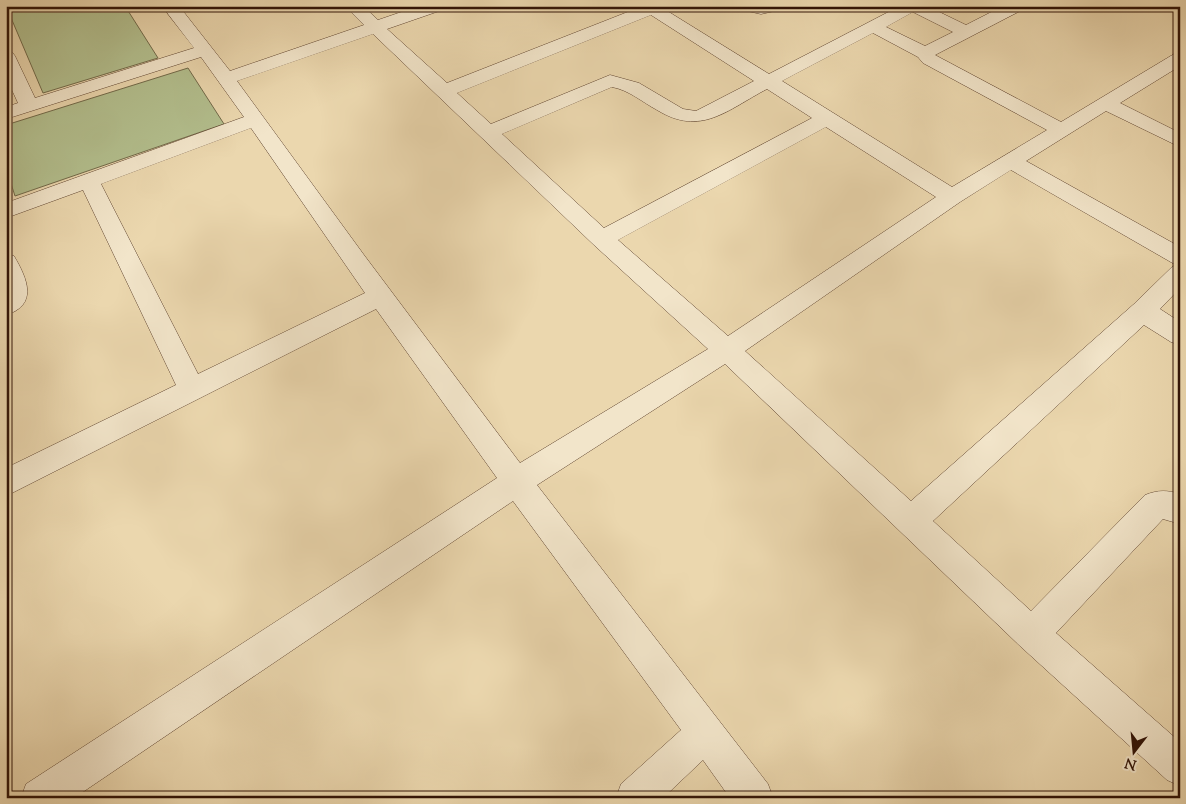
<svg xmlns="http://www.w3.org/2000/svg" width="1186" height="804" font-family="'Sorts Mill Goudy',serif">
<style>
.green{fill:#b3bf8e;stroke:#726a4a}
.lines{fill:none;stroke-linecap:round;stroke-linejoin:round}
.street-casing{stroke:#604531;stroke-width:1}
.street{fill:#f2e5ca;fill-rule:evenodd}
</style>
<rect width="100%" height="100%" fill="#ebd7ae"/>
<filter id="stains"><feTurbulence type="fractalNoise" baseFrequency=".004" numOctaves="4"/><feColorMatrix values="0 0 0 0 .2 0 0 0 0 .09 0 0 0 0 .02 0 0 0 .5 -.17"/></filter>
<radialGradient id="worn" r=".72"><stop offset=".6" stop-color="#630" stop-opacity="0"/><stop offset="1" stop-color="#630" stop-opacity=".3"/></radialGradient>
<path class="green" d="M 6,6 L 125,6 L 158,58 L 43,93 Z
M 188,68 L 224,124 L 15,196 L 6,168 L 6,125 Z"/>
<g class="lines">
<g class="street-casing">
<path id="street" d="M 162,6 L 179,6 L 230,71 L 364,25 L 345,6 L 363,6 L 378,20 L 419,6 L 444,6 L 442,10 L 387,29 L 447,83 L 643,6 L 666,6 L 664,9 L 769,74 L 900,6 L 927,6 L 966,25 L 1003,6 L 1024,6 L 1022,10 L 935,55 L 1061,122 L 1174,54 L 1180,53 L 1180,66 L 1120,103 L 1180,133 L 1180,147 L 1106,111 L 1026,161 L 1180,247 L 1180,288 L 1160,309 L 1180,322 L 1180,345 L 1171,342 L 1144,325 L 933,521 L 1031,611 L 1145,495 C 1158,490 1167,490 1180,494 L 1180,524 L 1163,519 L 1056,633 L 1180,742 L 1180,786 L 1167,780 L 1020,646 L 725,364 L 537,485 L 768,784 L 773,798 L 730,798 L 703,760 L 663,798 L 616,798 L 621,784 L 681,730 L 513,501 L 74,798 L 21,798 L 26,784 L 497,478 L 376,309 L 6,496 L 6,468 L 176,385 L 83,190 L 6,218 L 6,203 L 244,117 L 201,57 L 6,119 L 6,107 L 18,103 L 6,77 L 6,51 L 12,52 L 15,56 L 35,98 L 194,48 ZM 913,12 L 953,32 L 925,46 L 886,27 ZM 651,15 L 754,81 L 696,111 L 683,109 L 639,83 L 610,75 L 491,124 L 457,93 ZM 873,33 L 918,57 L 923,63 L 1047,130 L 952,187 L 782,81 ZM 373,34 L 594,245 L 708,349 L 520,463 L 364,255 L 237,81 ZM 612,87 C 629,90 642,102 657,110 C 701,137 727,110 767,89 L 812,118 L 604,228 L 502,134 ZM 826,127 L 936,197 L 728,336 L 618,240 ZM 251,128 L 365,293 L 198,374 L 101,184 ZM 1011,170 L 1176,265 L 1172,267 L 1134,304 L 911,501 L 745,351 L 960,202 Z
M 741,6 L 781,6 L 779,10 L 761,14 L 743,10 Z
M 6,254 L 14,256 C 27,278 39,305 6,315 Z"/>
</g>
<use href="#street" class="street"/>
</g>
<rect width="1186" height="804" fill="none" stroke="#ebd7ae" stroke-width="25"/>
<rect x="8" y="8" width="1171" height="789" fill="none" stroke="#321407" stroke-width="2.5"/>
<rect x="12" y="12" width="1161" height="779" fill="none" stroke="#321407"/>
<g transform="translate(1134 752) rotate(196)" stroke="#f2e5ca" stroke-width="4" paint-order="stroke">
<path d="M0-4L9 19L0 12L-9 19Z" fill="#321407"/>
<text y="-8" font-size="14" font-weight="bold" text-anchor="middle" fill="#321407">N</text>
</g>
<rect width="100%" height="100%" filter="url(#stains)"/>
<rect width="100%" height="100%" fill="url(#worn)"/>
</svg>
